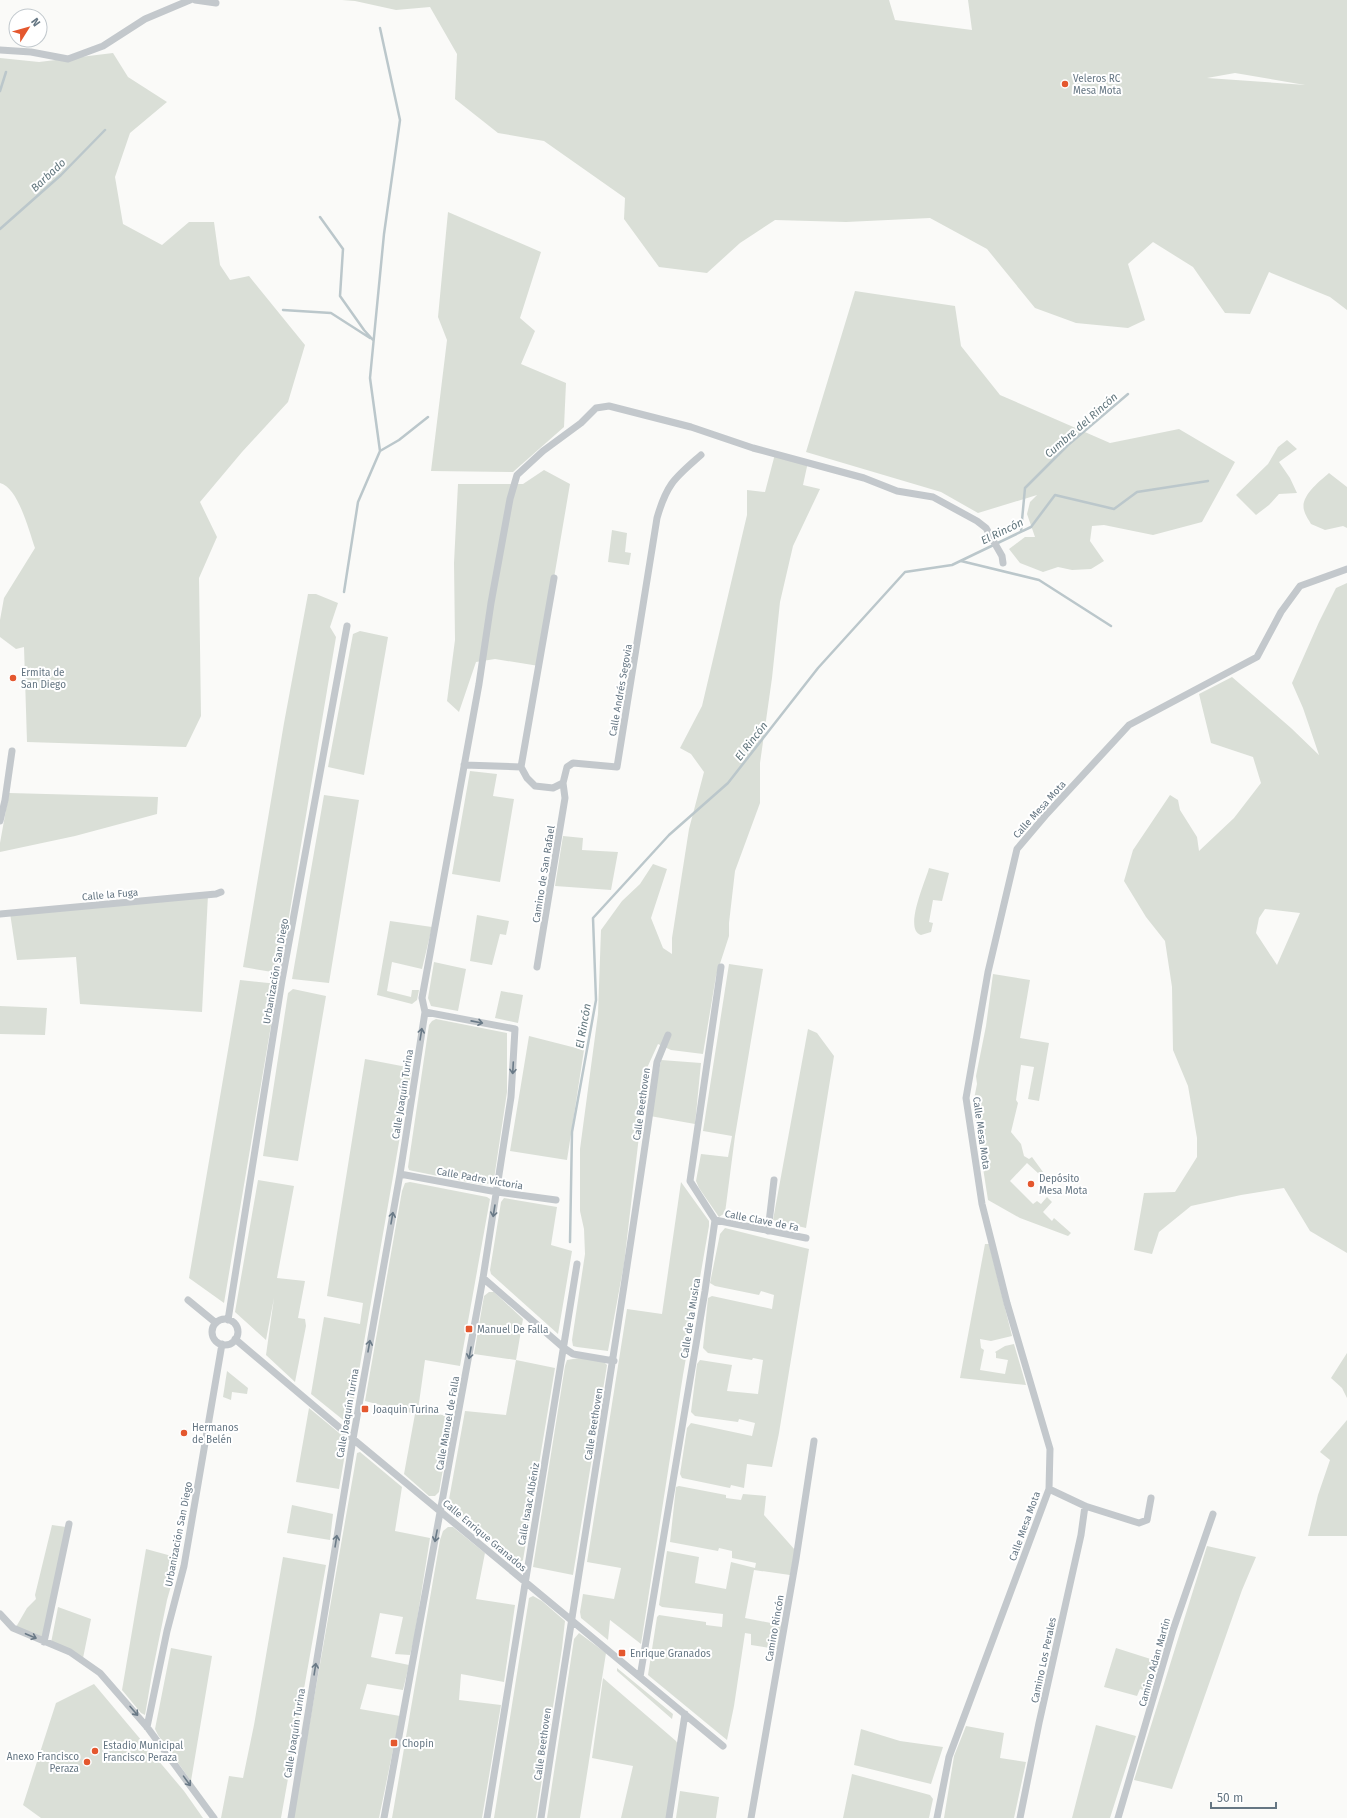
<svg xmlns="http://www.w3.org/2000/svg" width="1347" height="1818" font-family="'Fira Sans',sans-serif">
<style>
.green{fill:#dadfd7;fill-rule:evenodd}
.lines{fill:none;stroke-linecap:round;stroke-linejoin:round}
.stream{stroke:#bbc7cb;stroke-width:2.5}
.minor{stroke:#c3c8cc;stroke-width:7}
.oneway{stroke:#6a7a87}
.poi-dot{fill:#e4572e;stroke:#fff;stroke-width:1.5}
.labels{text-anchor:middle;stroke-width:4;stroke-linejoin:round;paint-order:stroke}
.poi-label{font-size:10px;fill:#657683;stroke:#fff;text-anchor:start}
.street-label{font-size:10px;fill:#657683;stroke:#fff}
.water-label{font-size:11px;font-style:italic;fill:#60757c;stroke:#fff}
</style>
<rect width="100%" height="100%" fill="#fafaf8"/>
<path class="green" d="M 342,0 L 889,0 L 895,20 L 972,30 L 968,0 L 1347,0 L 1347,310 L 1330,297 L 1269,272 L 1250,314 L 1225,313 L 1193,267 L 1153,242 L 1128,264 L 1145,320 L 1128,328 L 1076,323 L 1035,308 L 987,249 L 930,218 L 846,222 L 775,220 L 740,243 L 707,273 L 659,267 L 624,219 L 625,198 L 544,141 L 498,133 L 455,99 L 457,54 L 430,7 L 396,10 L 355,1 ZM 1235,73 L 1305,85 L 1306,85 L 1207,78 Z
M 113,53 L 128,77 L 167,102 L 130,133 L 115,177 L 123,224 L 162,245 L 189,222 L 214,222 L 220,265 L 230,280 L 249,276 L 305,345 L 288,402 L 242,452 L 200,502 L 217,537 L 199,578 L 201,716 L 186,747 L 27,742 L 24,647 L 16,649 L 0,637 L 0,620 L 4,598 L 35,548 C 29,531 18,487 0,483 L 0,58 L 39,62 Z
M 448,212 L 541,252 L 520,318 L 535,331 L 521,364 L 566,383 L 564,427 L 513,472 L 431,471 L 447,340 L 438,317 Z
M 855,291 L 955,306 L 961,346 L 1000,395 L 1110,443 L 1179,429 L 1235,462 L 1202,522 L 1153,535 L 1104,525 L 1092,526 L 1090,541 L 1104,561 L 1091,569 L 1072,570 L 1058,567 L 1043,572 L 1020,563 L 1009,549 L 1025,537 L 1035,537 L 1027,514 L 1030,502 L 1037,495 L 978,513 L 941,492 L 806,452 Z
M 1287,440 L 1297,449 L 1279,462 L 1290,478 L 1297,493 L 1279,494 L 1269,505 L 1256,515 L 1236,495 L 1268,464 L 1278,447 Z
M 775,454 L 808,462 L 803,485 L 820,489 L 793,546 L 780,602 L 772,678 L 760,763 L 760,803 L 735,871 L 729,923 L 729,936 L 716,976 L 703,1054 L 671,1050 L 658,1044 L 647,1068 L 624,1264 L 608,1351 L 577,1347 L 573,1346 L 572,1340 L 585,1254 L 584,1229 L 580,1211 L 580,1149 L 598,1014 L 601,930 L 622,901 L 640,884 L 653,864 L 667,869 L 651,918 L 663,948 L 672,954 L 672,938 L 689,829 L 704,772 L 691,754 L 680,748 L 702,706 L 747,515 L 747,490 L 765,492 Z
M 544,470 L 570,484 L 539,666 L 495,659 L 476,662 L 459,712 L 447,701 L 455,640 L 454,563 L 458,484 L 523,484 Z
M 1329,473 L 1347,487 L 1347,528 L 1343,526 L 1325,530 L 1311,524 C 1309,520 1305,515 1304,510 C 1300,496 1320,481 1329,473 Z
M 612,530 L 627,533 L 625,552 L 631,553 L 629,565 L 608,562 Z
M 1347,583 L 1347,1253 L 1310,1231 L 1284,1188 L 1241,1195 L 1191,1206 L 1159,1232 L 1152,1254 L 1134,1250 L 1144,1193 L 1175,1192 L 1197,1157 L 1197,1138 L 1188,1086 L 1173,1050 L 1172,987 L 1165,941 L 1146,917 L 1124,881 L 1133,850 L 1170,795 L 1178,800 L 1180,810 L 1197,837 L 1199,851 L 1234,818 L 1261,783 L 1253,757 L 1211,743 L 1199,694 L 1232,677 L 1291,728 L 1319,755 L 1303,708 L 1292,683 L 1319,622 L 1336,588 ZM 1265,909 L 1300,913 L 1277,965 L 1256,933 L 1259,918 Z
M 308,594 L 316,594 L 338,603 L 330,627 L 336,637 L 280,970 L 278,973 L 243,967 L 284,723 Z
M 360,631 L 388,637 L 364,775 L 328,767 L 353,634 Z
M 470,771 L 497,774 L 493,796 L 514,799 L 500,882 L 452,874 Z
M 9,793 L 158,797 L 157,814 L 75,836 L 0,852 L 0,843 Z
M 324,795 L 359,800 L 329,983 L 292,979 Z
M 563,836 L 583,838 L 582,850 L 618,852 L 611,890 L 555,886 Z
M 929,868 L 949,873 L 942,901 L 933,900 L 929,922 L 933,923 L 931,932 L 921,935 C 903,930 926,880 929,868 Z
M 208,895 L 202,1012 L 80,1004 L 76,957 L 17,960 L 10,913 Z
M 477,915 L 509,921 L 506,935 L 500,934 L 492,965 L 470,961 Z
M 390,921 L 432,927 L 422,969 L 392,962 L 387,991 L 411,997 L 412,990 L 419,990 L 417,1000 L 412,1004 L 377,995 Z
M 434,962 L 466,969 L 458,1011 L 431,1006 L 428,998 Z
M 729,964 L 763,969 L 735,1136 L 725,1213 L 719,1217 L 699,1188 L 696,1181 L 701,1154 L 728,1157 L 732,1136 L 703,1131 Z
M 993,974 L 1030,980 L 1020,1038 L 1049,1043 L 1039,1101 L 1028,1099 L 1034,1067 L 1021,1065 L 1016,1100 L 1018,1103 L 1011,1132 L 1021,1144 L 1024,1156 L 1029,1159 L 1032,1157 L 1043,1172 L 1039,1174 L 1027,1163 L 1010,1181 L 1033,1204 L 1037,1201 L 1041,1204 L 1047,1197 L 1052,1202 L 1043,1212 L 1052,1221 L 1054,1218 L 1071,1233 L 1068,1236 L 1020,1218 L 988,1200 L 973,1104 L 977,1084 L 976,1076 L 986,1026 Z
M 240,980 L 278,984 L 224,1303 L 189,1278 Z
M 293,989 L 326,996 L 298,1161 L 263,1156 L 288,993 Z
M 501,991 L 523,995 L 518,1023 L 495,1018 Z
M 0,1006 L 47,1008 L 45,1035 L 0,1034 Z
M 436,1019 L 507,1033 L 507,1092 L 494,1179 L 491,1183 L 483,1185 L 413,1171 L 409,1170 L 408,1167 L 429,1025 L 432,1021 Z
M 808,1029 L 817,1033 L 834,1056 L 806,1228 L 773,1220 Z
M 529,1036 L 584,1050 L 567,1160 L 510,1151 Z
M 365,1059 L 412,1068 L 356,1388 L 350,1421 L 347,1423 L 311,1394 L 324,1317 L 360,1324 L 363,1303 L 327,1296 Z
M 661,1060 L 701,1063 L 695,1124 L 650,1116 Z
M 258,1180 L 294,1186 L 277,1278 L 305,1281 L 298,1318 L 305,1319 L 306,1326 L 295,1382 L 266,1355 L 274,1298 L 266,1340 L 235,1312 Z
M 410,1182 L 487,1197 L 490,1199 L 460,1366 L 425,1360 L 418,1410 L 452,1417 L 439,1492 L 435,1496 L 429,1496 L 404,1474 L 415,1414 L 365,1401 L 402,1191 L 405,1183 Z
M 681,1182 L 709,1221 L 709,1226 L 683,1375 L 641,1644 L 610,1620 L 608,1640 L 581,1618 L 580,1612 L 583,1594 L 614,1599 L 621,1568 L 587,1562 L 627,1309 L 662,1314 Z
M 504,1198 L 557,1207 L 551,1245 L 572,1251 L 558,1334 L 491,1274 L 490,1270 L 501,1202 Z
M 725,1228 L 809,1249 L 779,1433 L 772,1467 L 747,1464 L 744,1488 L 731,1485 L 730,1488 L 682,1478 L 680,1474 L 687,1428 L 691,1423 L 752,1436 L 755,1423 L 739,1419 L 738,1422 L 695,1416 L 691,1412 L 697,1364 L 700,1360 L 732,1365 L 727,1391 L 758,1394 L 763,1360 L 753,1358 L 752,1360 L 708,1353 L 703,1348 L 708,1298 L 712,1296 L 772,1309 L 774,1295 L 761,1291 L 759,1295 L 715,1286 L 710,1283 L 720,1234 Z
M 985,1244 L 989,1244 L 1012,1336 L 991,1341 L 980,1339 L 981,1348 L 984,1350 L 980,1370 L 1005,1374 L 1008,1360 L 996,1358 L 996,1353 L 995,1352 L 1005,1346 L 1014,1344 L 1026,1385 L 960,1378 Z
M 489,1292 L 494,1292 L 523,1319 L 516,1360 L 555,1368 L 523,1560 L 520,1563 L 516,1564 L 448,1509 L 448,1505 L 465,1411 L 506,1415 L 516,1360 L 474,1354 L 484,1296 Z
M 1347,1353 L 1347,1398 L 1342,1388 L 1331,1378 Z
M 579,1358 L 604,1362 L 607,1365 L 573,1575 L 533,1567 L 565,1366 L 567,1360 Z
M 227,1371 L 248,1388 L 247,1394 L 232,1392 L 231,1400 L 223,1397 Z
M 309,1408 L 344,1437 L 347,1442 L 339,1489 L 296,1482 Z
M 1347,1420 L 1347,1536 L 1308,1536 L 1318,1495 L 1330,1460 L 1320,1452 Z
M 360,1452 L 402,1487 L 395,1531 L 430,1538 L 414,1639 L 410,1655 L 395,1654 L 403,1617 L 380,1613 L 371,1657 L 409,1665 L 403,1690 L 367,1684 L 360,1709 L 400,1716 L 379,1818 L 293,1818 L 356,1459 L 357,1453 Z
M 679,1486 L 726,1495 L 726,1498 L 741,1500 L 743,1494 L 766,1496 L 764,1515 L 795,1550 L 790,1575 L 754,1570 L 745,1618 L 781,1625 L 777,1649 L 751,1645 L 751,1634 L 745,1633 L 734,1706 L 727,1740 L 648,1675 L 657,1617 L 659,1615 L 706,1622 L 706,1625 L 722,1627 L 723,1614 L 662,1607 L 659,1605 L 667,1551 L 699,1557 L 695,1583 L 726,1589 L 731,1562 L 755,1568 L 756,1563 L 732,1558 L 732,1551 L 719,1548 L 718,1551 L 670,1542 L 676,1487 Z
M 292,1505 L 333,1514 L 330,1540 L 287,1533 Z
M 52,1525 L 66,1527 L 43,1638 L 16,1627 L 27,1608 L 36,1599 L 35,1595 Z
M 448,1527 L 453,1527 L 485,1553 L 476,1599 L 515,1605 L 504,1682 L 461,1674 L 459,1700 L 501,1705 L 482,1818 L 392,1818 L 440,1540 L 443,1531 Z
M 1207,1546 L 1256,1557 L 1242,1590 L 1172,1789 L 1134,1780 Z
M 146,1549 L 179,1558 L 167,1600 L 152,1674 L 145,1715 L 141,1713 L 122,1690 Z
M 283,1557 L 326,1565 L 281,1818 L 221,1818 L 229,1776 L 243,1778 L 254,1725 Z
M 533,1596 L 542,1601 L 565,1621 L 562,1648 L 536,1818 L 494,1818 L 529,1598 Z
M 58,1607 L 91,1619 L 83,1658 L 51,1643 Z
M 579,1633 L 606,1653 L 580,1818 L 547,1818 L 574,1639 Z
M 171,1648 L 212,1656 L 191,1781 L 158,1735 L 155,1729 Z
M 1116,1648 L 1160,1662 L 1150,1692 L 1140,1689 L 1137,1696 L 1104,1687 Z
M 617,1668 L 673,1714 L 672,1719 L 617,1671 Z
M 603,1678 L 676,1741 L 680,1748 L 669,1818 L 621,1818 L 633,1766 L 592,1758 Z
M 94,1684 L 184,1791 L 203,1818 L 41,1818 L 23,1805 L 56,1703 Z
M 1096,1725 L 1136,1736 L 1110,1818 L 1072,1818 Z
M 966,1726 L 1004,1733 L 1000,1758 L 1026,1762 L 1014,1818 L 944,1818 L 954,1756 Z
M 861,1729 L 900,1741 L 943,1747 L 931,1784 L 854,1765 Z
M 852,1774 L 930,1795 L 933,1799 L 929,1818 L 843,1818 Z
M 680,1791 L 719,1797 L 716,1818 L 676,1818 Z"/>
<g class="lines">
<path class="stream" d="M 0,91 L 6,72
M 320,217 L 343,249 L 340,296 L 364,330 L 373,340
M 0,229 L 61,175 L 105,130
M 283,310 L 331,313 L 370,338
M 380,451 L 399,440 L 428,417
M 1021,531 L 1025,488 L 1068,445 L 1128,394
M 961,561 L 1039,580 L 1111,626
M 344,592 L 358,502 L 380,451 L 370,378 L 384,234 L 400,120 L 380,28
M 570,1242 L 572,1132 L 596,1000 L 593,918 L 669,835 L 728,783 L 818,668 L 905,572 L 952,565 L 1031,527 L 1055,495 L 1114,509 L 1137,492 L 1208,481"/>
<path class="minor" d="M 195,0 L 216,3
M 0,50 L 31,52 L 68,59 L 103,46 L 145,19 L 190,0
M 464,765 L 521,767 L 527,778 L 535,786 L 553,788 L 563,783 L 567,767 L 573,763 L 617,767 L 657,518 C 667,483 675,478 701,455
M 521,767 L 554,578
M 0,821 L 5,800 L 12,751
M 0,914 L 216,894 L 221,892
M 537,967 L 565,798 L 563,783
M 400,1174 L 497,1192 L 556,1200
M 715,1220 L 806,1238
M 768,1231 L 774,1180
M 483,1278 L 564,1348 L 573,1354 L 614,1361
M 188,1300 L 216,1323
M212 1332a13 13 0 1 1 26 0a13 13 0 1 1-26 0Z
M 228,1320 L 282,980 L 347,626
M 235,1339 L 353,1439 L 723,1746
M 1049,1489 L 1085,1506 L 1139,1523 L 1147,1520 L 1151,1498
M 0,1614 L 13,1628 L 70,1652 L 100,1673 L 147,1727 L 214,1818
M 44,1642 L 69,1524
M 640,1677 L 705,1291 L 715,1220 L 690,1181 L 721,967
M 147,1727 L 167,1631 L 184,1566 L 222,1344
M 291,1818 L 353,1439 L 400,1174 L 425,1012 L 422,998 L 479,684 L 491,603 L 510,499 L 517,475 L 543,451 L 581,423 L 596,408 L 609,406 L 691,427 L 753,448 L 864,478 L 897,491 L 933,497 L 977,521 L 986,528 L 1002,556 L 1003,563
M 384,1818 L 483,1278 L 511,1097 L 515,1029 L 425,1012
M 487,1818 L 577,1264
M 541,1818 C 579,1566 622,1314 657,1062 L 668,1035
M 669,1818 L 685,1714
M 751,1818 L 796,1559 L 814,1441
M 937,1818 L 949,1757 L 1049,1489 L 1050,1449 L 1007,1303 L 982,1204 L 966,1098 L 988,972 L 1017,849 L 1045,816 L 1129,725 L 1257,657 L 1281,612 L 1300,586 L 1347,569
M 1020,1818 L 1039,1723 L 1081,1535 L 1085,1506
M 1118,1818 L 1173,1630 L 1213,1514"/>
</g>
<defs><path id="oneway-shaft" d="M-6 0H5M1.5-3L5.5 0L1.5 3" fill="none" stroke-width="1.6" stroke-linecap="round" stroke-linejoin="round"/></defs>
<g class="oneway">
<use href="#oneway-shaft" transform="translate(477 1022) rotate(11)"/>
<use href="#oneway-shaft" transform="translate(421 1034) rotate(-81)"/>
<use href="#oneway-shaft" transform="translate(513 1068) rotate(93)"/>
<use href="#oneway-shaft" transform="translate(494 1211) rotate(99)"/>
<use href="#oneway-shaft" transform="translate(392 1218) rotate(-80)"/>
<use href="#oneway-shaft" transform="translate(369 1346) rotate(-80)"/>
<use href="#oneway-shaft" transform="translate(470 1353) rotate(100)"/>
<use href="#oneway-shaft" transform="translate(436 1536) rotate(101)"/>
<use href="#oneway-shaft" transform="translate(336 1541) rotate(-81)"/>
<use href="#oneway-shaft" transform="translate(31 1636) rotate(23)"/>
<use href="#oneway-shaft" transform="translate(315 1669) rotate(-81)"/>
<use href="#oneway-shaft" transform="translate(134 1711) rotate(49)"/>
<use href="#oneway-shaft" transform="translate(187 1781) rotate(54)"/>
</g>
<g class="poi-dot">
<circle cx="1065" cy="84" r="4"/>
<circle cx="13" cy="678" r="4"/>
<circle cx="1031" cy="1184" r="4"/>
<rect x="465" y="1325" width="8" height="8" rx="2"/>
<rect x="361" y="1405" width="8" height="8" rx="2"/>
<circle cx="184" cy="1433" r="4"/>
<rect x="618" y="1649" width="8" height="8" rx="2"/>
<rect x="390" y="1739" width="8" height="8" rx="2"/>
<circle cx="95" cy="1751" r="4"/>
<circle cx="87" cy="1762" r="4"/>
</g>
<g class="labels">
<g class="poi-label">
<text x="1073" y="82">Veleros RC<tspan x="1073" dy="12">Mesa Mota</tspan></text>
<text x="21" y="676">Ermita de<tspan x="21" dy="12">San Diego</tspan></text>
<text x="1039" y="1182">Depósito<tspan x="1039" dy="12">Mesa Mota</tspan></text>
<text x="477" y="1333">Manuel De Falla</text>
<text x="373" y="1413">Joaquin Turina</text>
<text x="192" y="1431">Hermanos<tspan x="192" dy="12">de Belén</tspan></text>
<text x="630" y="1657">Enrique Granados</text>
<text x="402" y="1747">Chopin</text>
<text x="103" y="1749">Estadio Municipal<tspan x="103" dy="12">Francisco Peraza</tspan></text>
<text x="79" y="1760" text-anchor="end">Anexo Francisco<tspan x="79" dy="12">Peraza</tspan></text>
</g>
<g class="street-label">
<text transform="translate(620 690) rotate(-80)" y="4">Calle Andrés Segovia</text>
<text transform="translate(1039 809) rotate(-48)" y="4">Calle Mesa Mota</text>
<text transform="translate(543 874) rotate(-81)" y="4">Camino de San Rafael</text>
<text transform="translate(110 894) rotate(-5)" y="4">Calle la Fuga</text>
<text transform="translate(275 971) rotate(-80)" y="4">Urbanización San Diego</text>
<text transform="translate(402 1094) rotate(-81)" y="4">Calle Joaquín Turina</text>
<text transform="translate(641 1104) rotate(-82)" y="4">Calle Beethoven</text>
<text transform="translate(982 1133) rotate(82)" y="4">Calle Mesa Mota</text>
<text transform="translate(480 1178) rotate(10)" y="4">Calle Padre Victoria</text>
<text transform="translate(762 1220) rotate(11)" y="4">Calle Clave de Fa</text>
<text transform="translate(690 1318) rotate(-81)" y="4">Calle de la Musica</text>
<text transform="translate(347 1413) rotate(-80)" y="4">Calle Joaquín Turina</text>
<text transform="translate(447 1423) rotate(-80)" y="4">Calle Manuel de Falla</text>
<text transform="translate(593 1424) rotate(-81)" y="4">Calle Beethoven</text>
<text transform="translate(528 1504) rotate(-80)" y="4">Calle Isaac Albéniz</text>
<text transform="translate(1024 1526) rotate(-70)" y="4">Calle Mesa Mota</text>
<text transform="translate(178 1534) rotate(-79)" y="4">Urbanización San Diego</text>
<text transform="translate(485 1535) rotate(40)" y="4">Calle Enrique Granados</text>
<text transform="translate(774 1628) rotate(-80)" y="4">Camino Rincón</text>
<text transform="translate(1043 1660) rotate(-78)" y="4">Camino Los Perales</text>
<text transform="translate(1154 1662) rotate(-74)" y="4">Camino Adan Martin</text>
<text transform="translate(294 1733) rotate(-81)" y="4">Calle Joaquín Turina</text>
<text transform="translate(542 1744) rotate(-82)" y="4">Calle Beethoven</text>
</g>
<g class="water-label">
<text transform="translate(48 175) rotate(-43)" y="4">Barbado</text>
<text transform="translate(1081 425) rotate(-41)" y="4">Cumbre del Rincón</text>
<text transform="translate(1002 531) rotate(-26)" y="4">El Rincón</text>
<text transform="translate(751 741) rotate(-52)" y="4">El Rincón</text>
<text transform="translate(583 1026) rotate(-80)" y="4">El Rincón</text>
</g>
</g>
<g transform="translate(28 28) rotate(53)"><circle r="19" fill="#ffffff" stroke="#c1c8cd"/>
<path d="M0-3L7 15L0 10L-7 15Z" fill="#e4572e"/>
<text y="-6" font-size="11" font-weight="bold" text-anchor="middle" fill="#657683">N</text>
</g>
<path d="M1211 1802v6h65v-6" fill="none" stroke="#657683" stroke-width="2"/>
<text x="1217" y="1802" font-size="12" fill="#657683" stroke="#ffffff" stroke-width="3" paint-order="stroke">50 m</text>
</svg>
